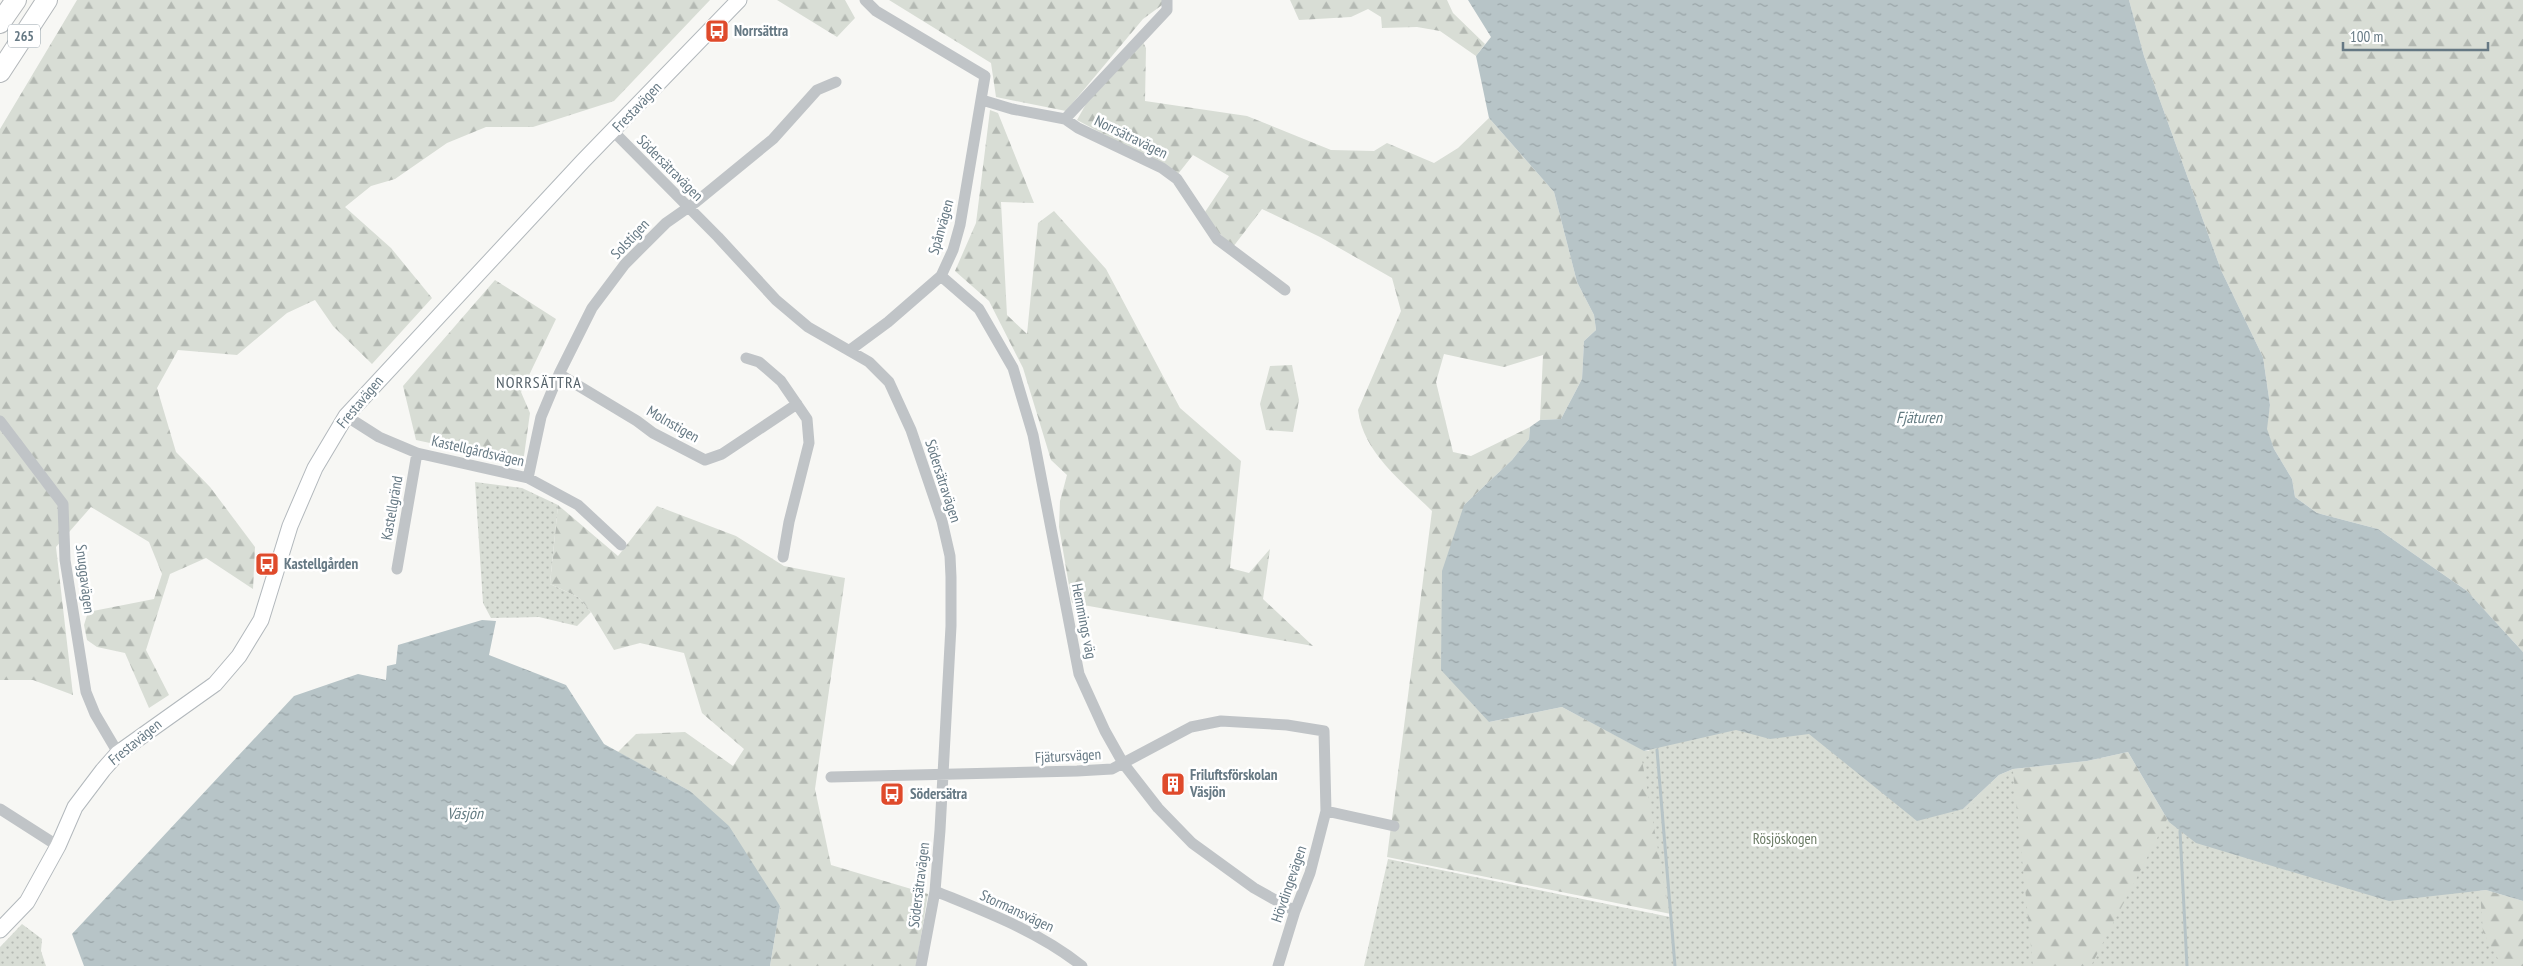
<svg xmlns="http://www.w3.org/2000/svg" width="2523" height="966" font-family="'PT Sans Narrow',sans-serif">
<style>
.forest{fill:url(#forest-firs)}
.park{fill:url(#park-dots)}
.water{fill:url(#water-ripples)}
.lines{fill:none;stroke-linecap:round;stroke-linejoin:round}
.stream{stroke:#b7c4c7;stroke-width:3}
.secondary-casing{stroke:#b2b8bc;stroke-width:17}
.highway-casing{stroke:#b3b7ba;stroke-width:22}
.street{stroke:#c0c4c7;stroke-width:11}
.secondary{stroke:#fff;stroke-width:15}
.highway{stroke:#fff;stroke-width:20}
.labels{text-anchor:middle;stroke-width:5;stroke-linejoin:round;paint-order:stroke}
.shield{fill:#fff;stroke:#94a1a9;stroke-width:1}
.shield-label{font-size:14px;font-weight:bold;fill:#667984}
.poi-label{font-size:15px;font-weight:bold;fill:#667984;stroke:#fff;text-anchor:start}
.street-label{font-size:15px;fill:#667984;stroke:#fff}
.park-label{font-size:15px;fill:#6b7b65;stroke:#fff}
.neighbourhood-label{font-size:16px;letter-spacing:1px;fill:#546169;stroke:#fff}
.water-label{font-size:16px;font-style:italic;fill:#627a80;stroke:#fff}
</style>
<defs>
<pattern id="forest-firs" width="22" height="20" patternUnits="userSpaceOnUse" patternTransform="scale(1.25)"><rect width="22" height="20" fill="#d8ddd5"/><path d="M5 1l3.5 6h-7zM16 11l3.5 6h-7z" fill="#b3b8b2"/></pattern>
<pattern id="park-dots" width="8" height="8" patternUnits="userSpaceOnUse" patternTransform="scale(1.25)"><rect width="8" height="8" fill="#d8ddd5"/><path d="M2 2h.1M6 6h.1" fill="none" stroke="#b3b8b2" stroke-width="1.8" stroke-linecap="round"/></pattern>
<pattern id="water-ripples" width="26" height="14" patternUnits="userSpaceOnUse" patternTransform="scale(1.25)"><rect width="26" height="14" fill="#b7c4c7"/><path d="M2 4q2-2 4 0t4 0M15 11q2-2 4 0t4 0" fill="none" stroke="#99a4a7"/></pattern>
</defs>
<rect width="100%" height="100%" fill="#f7f7f4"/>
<path class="forest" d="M 77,0 L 710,0 L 614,101 L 533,127 L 486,127 L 447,143 L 395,179 L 371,186 L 345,207 L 391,248 L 432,298 L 372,364 L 333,326 L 315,300 L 287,313 L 237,355 L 178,350 L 157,388 L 176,452 L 210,487 L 255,547 L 253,589 L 206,558 L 170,574 L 146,650 L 169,695 L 149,708 L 125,653 L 97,647 L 87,640 L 84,625 L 88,612 L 154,599 L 162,574 L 149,542 L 91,507 L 56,547 L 73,695 L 33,680 L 0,680 L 0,129 Z
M 777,0 L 845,0 L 855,18 L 837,37 Z
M 889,0 L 1169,0 L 1143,19 L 1066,111 L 996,97 L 991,63 Z
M 1290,0 L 1447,0 L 1453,13 L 1485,44 L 1476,56 L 1440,31 L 1417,27 L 1382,28 L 1381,17 L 1368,9 L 1351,17 L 1299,20 Z
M 2129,0 L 2523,0 L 2523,652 L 2467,591 L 2378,529 L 2317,513 L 2295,497 L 2292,479 L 2274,449 L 2266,429 L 2270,405 L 2263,357 L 2221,270 L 2144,56 Z
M 1143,42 L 1146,48 L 1145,101 L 1247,116 L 1331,150 L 1374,151 L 1387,143 L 1434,163 L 1458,148 L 1489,118 L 1554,192 L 1577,282 L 1594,315 L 1596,330 L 1584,341 L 1582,379 L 1561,419 L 1540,420 L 1543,355 L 1504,367 L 1444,354 L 1436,382 L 1453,452 L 1471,456 L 1530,427 L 1529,439 L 1512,460 L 1464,505 L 1489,722 L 1562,707 L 1645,751 L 1657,750 L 1963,809 L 1999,775 L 2013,769 L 2087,761 L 2128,752 L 2169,822 L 2389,901 L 2486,890 L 2523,901 L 2523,966 L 1885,966 L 1676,915 L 1387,857 L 1432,511 C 1403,482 1363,453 1358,410 L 1401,311 L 1392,278 L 1320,237 L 1262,209 L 1233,247 L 1214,228 L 1205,212 L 1229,176 L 1193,155 L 1178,174 L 1077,120 L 1086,104 Z
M 990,110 L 998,113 L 1034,203 L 1001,202 L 1007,315 L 1027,334 L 1038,223 L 1054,211 L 1106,269 L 1180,408 L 1241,461 L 1230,568 L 1249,573 L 1270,549 L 1263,599 L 1313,646 L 1072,603 L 1059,527 L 1060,501 L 1067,475 L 1051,460 L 1023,368 L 989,301 L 955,271 L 976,223 Z
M 495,280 L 556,319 L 521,392 L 530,413 L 523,463 L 416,440 L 403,386 Z
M 1292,365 L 1299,400 L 1293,432 L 1266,430 L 1260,404 L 1270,366 Z
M 558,505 L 618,556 L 657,506 L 736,536 L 784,566 L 845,578 L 815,789 L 831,865 L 928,894 L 916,966 L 770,966 L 780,906 L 690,791 L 618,752 L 636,734 L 685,732 L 733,766 L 744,749 L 702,713 L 684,653 L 640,643 L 614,650 L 591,612 L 578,597 L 550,584 Z"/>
<path class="park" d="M 475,482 L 522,488 L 558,505 L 550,584 L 578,597 L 591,612 L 577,626 L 539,617 L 491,618 L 483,603 Z
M 1694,705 L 1869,743 L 1934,816 L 1964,811 L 2013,771 L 2033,966 L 1364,966 L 1388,859 L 1670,917 L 1642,760 L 1675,717 Z
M 2180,794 L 2479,878 L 2483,932 L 2502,966 L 2091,966 Z
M 22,924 L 42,939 L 41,951 L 46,966 L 0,966 L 0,947 Z"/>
<path class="water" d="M 1468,0 L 2129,0 L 2144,56 L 2221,270 L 2263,357 L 2270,405 L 2267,429 L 2274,449 L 2292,479 L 2295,497 L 2317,513 L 2378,529 L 2467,591 L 2523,652 L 2523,901 L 2486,890 L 2389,901 L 2196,843 L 2169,822 L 2128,752 L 2087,761 L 2013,769 L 1999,775 L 1963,809 L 1917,821 L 1809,734 L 1770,739 L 1736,730 L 1644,751 L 1562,707 L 1489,722 L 1441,670 L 1442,571 L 1464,505 L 1512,460 L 1529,439 L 1530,427 L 1540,420 L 1561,419 L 1582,379 L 1584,341 L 1596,330 L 1594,315 L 1577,282 L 1554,192 L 1489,118 L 1476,56 L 1491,37 Z
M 482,620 L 496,621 L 489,655 L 566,685 L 604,744 L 690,791 L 729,826 L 780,906 L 770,966 L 84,966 L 72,934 L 294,696 L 358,674 L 386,680 L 387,666 L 396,664 L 398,645 Z"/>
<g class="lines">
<path class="stream" d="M 1657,750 L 1675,966
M 2180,831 L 2187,966"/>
<g class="secondary-casing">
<path id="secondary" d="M 0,930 L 27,902 L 58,846 L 75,807 L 103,770 L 118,753 L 215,684 L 239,656 L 261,620 L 290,526 L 315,468 L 346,416 L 583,161 L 739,0"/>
</g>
<g class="highway-casing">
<path id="highway" d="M 0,23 L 16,0
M 0,72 L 47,0"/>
</g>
<path class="street" d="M 982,100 L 1012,109 L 1065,119 L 1167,10 L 1167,0
M 1065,119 L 1078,128 L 1162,168 L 1177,179 L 1217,239 L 1285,290
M 613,131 L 718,237 L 776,300 L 808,327 L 869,362 L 889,382 L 911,430 L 942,521 L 950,556 L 951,577 L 951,626 L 940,830 L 935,891 L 921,966
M 941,276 L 979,309 L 1013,368 L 1033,435 L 1079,674 L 1105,731 L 1123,763 L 1158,808 L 1192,843 L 1254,888 L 1295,911
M 850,350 L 888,322 L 941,276 L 953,250 L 960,225 L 985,76 L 876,11 L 865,0
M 746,358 L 759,362 L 781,381 L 807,419 L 809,443 L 789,522 L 783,557
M 559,374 L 637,421 L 653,433 L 705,460 L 722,454 L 797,404
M 346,416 L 379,437 L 417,453 L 528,478 L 578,505 L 621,545
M 0,421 L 63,504 L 65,560 L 86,692 L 95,714 L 118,753
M 528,478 L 541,417 L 559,374 L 592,308 L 625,264 L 666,223 L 696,202 L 773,139 L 817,90 L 836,82
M 397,569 L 417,453
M 831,777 L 1077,771 L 1112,769 L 1191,727 L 1221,721 L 1287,725 L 1324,731 L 1326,811 L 1310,873 L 1295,911 L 1278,966
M 0,809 L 58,846
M 1326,811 L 1394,826
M 935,891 C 986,912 1038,931 1082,966"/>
<use href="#secondary" class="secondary"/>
<use href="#highway" class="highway"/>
</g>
<defs>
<g id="bus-square" transform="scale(1.25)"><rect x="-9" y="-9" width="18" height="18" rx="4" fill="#df4a2b" stroke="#fff"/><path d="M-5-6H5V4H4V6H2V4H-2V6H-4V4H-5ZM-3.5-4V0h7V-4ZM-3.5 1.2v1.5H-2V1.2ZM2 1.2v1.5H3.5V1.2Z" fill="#fff"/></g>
<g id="building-square" transform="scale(1.25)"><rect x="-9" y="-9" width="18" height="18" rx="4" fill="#df4a2b" stroke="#fff"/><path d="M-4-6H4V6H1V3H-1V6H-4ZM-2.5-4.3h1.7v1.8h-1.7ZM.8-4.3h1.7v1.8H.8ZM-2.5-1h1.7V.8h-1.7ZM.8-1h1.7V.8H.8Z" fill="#fff"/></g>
</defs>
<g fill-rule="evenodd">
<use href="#bus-square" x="717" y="31"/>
<use href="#bus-square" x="267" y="564"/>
<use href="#building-square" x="1173" y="784"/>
<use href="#bus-square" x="892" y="794"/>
</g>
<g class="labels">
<rect class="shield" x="8" y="24.5" width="32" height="23" rx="4"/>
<g class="shield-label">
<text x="24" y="41">265</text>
</g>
<g class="poi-label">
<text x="734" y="36">Norrsättra</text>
<text x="284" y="569">Kastellgården</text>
<text x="1190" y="780">Friluftsförskolan<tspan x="1190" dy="17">Väsjön</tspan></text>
<text x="910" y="799">Södersätra</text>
</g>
<g class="street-label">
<text transform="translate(637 107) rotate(-46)" y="5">Frestavägen</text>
<text transform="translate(1131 137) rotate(26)" y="5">Norrsätravägen</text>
<text transform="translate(670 168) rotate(45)" y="5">Södersätravägen</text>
<text transform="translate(941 227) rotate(-74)" y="5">Spånvägen</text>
<text transform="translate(630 239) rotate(-47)" y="5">Solstigen</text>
<text transform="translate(360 402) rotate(-50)" y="5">Frestavägen</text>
<text transform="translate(673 424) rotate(30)" y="5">Molnstigen</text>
<text transform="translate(478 451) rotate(13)" y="5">Kastellgårdsvägen</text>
<text transform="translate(943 481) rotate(72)" y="5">Södersätravägen</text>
<text transform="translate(392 508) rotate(-80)" y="5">Kastellgränd</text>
<text transform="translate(85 579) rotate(83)" y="5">Snuggavägen</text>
<text transform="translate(1084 621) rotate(79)" y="5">Hemmings väg</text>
<text transform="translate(135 742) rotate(-39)" y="5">Frestavägen</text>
<text transform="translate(1068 756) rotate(-3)" y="5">Fjätursvägen</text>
<text transform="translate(1289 884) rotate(-71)" y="5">Hövdingevägen</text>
<text transform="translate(919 885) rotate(-83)" y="5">Södersätravägen</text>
<text transform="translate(1017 911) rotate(25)" y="5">Stormansvägen</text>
</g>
<g class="park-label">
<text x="1785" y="844">Rösjöskogen</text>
</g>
<g class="neighbourhood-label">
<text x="539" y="388">NORRSÄTTRA</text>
</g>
<g class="water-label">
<text x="1919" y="423">Fjäturen</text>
<text x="465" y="819">Väsjön</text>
</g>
</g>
<path d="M2343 42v8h145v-8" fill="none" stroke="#667984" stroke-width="2.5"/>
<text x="2350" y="42" font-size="15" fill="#667984" stroke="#ffffff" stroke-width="4" paint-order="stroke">100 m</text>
</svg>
